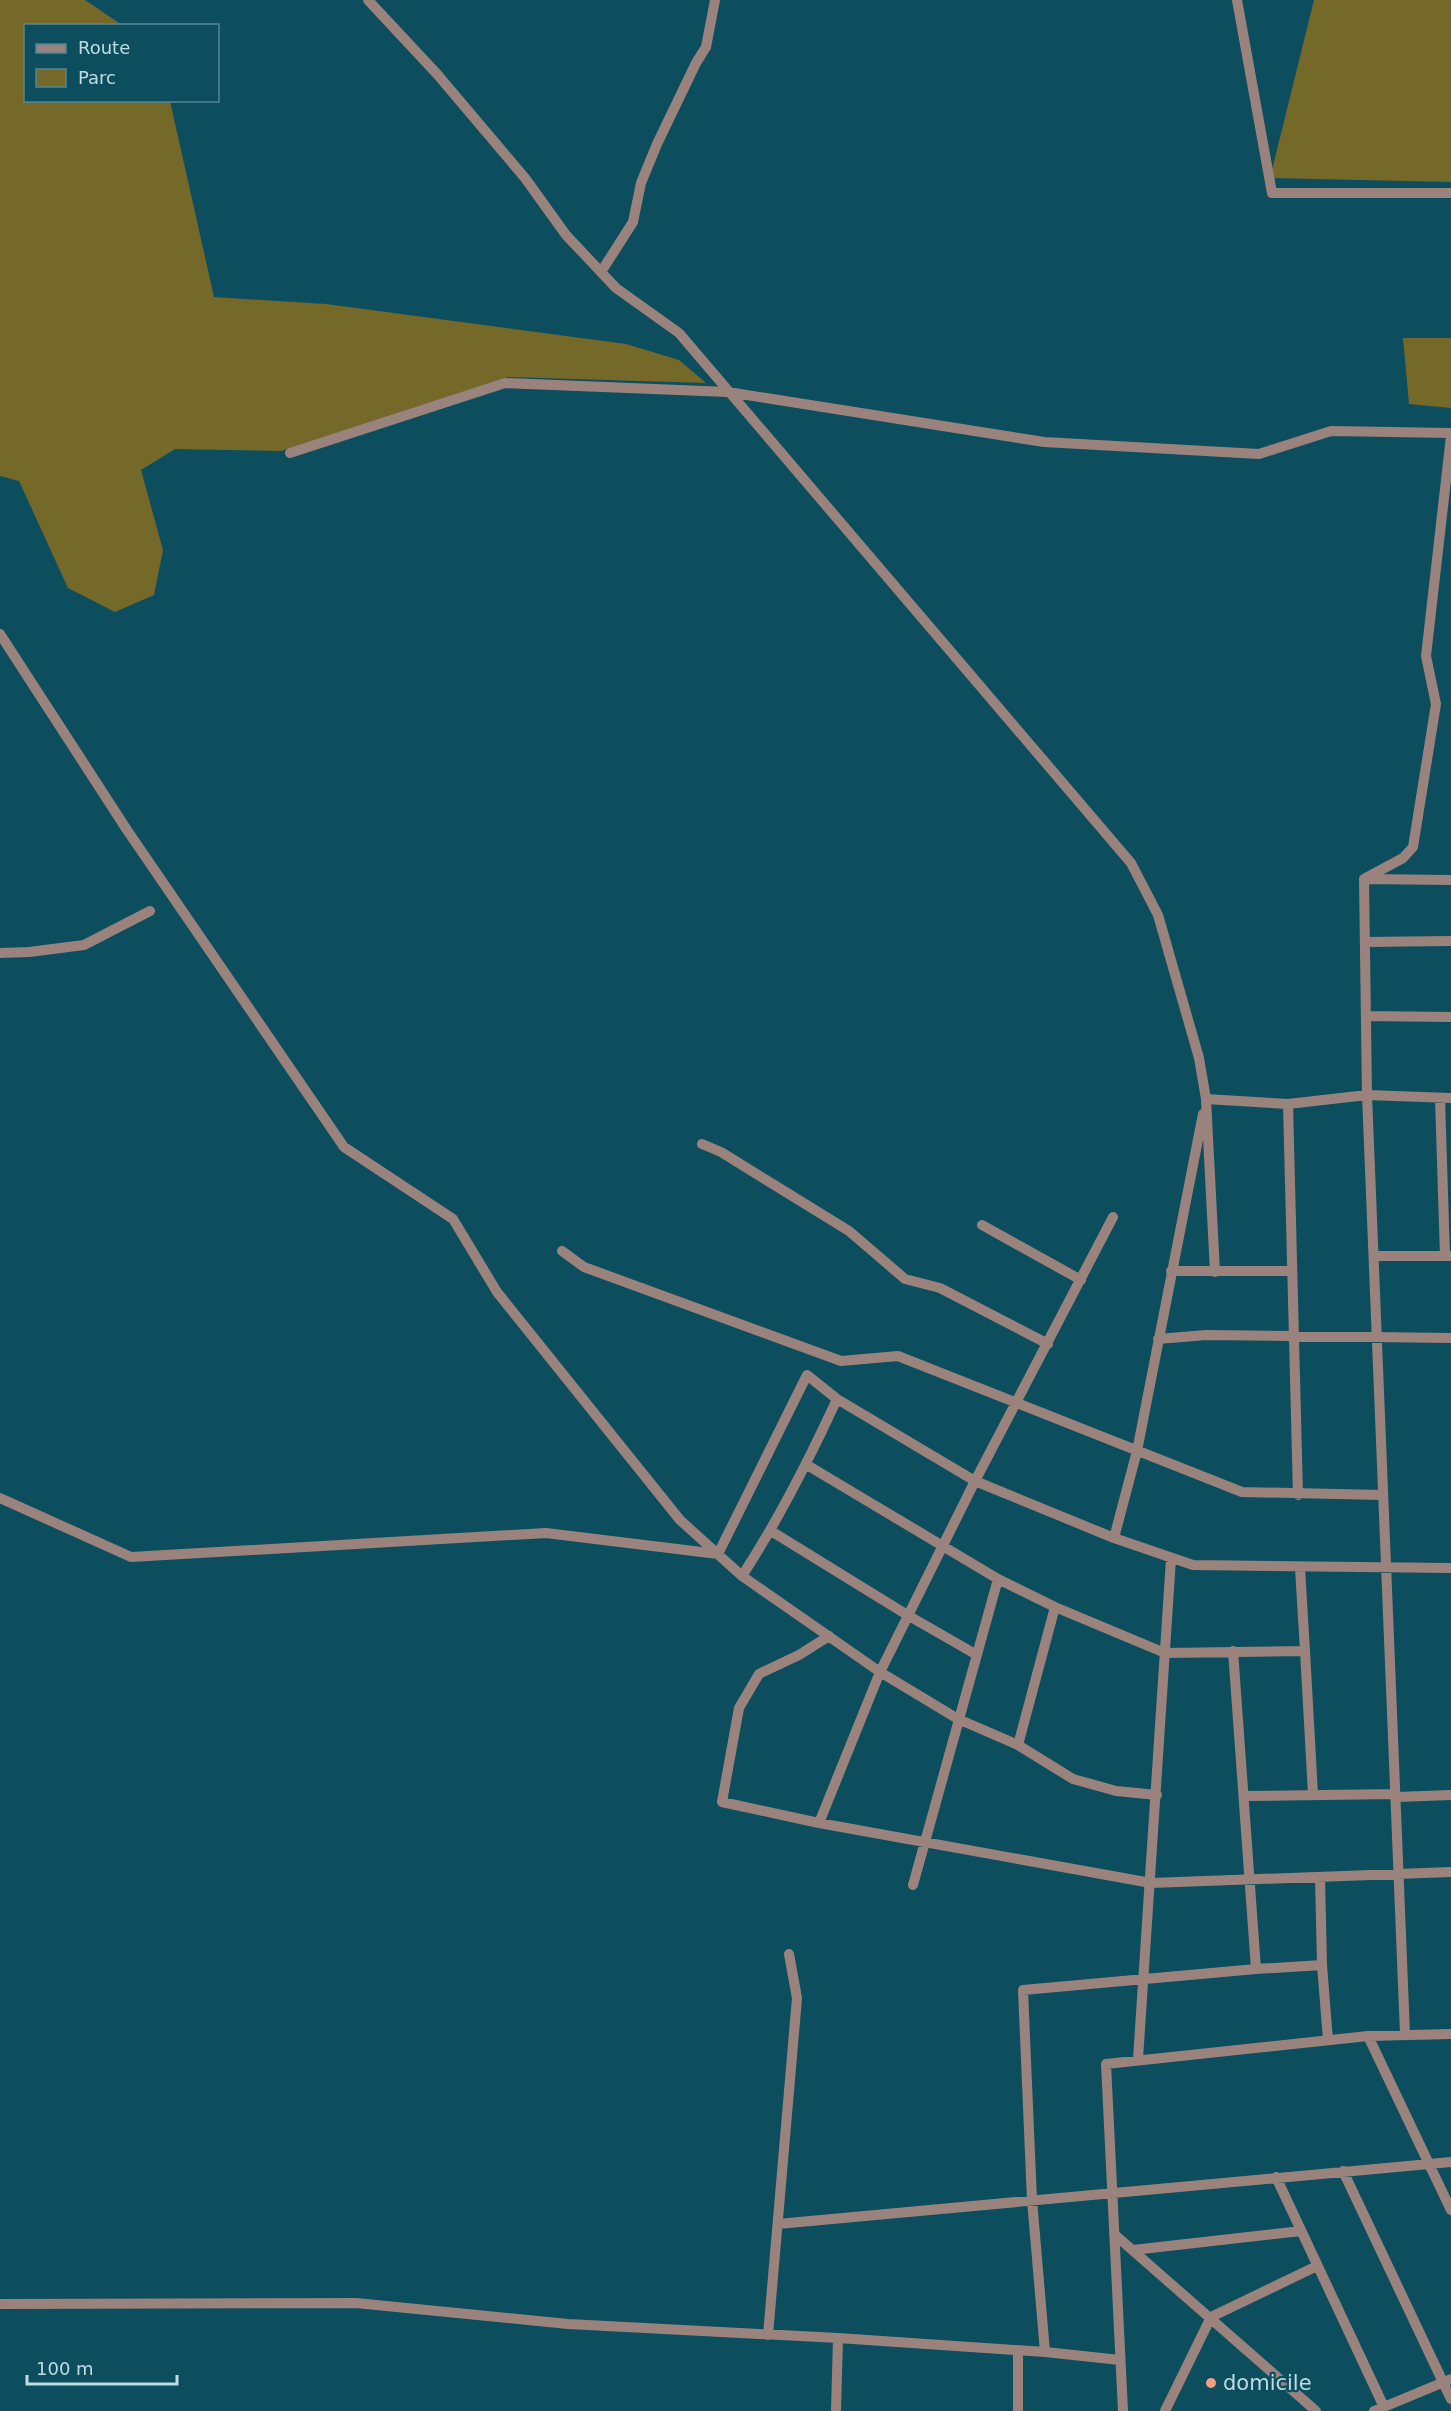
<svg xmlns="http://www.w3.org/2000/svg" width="1451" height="2411" font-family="'DejaVu Sans',sans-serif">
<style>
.green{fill:#756929}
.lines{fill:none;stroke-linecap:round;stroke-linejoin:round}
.minor{stroke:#9a837c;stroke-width:10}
.poi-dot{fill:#f39f84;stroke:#0d4e5e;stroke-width:2}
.labels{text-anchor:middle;stroke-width:4.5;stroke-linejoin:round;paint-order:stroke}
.poi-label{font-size:21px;fill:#bfdce5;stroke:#0d4e5e;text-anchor:start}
</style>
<rect width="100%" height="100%" fill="#0d4e5e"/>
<path class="green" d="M 0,0 L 85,0 L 122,25 L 26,26 L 26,100 L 170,101 L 214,297 L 326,304 L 626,344 L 679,360 L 706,383 L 508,377 L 281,451 L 175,449 L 141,470 L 163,550 L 154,595 L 115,612 L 68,588 L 19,481 L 0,476 Z
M 1314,0 L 1451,0 L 1451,182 L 1270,178 Z
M 1403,338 L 1451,338 L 1451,408 L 1409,404 Z"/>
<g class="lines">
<path class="minor" d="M 368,0 L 437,74 L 525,178 L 566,235 L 616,288 L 679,333 L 1131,863 L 1158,915 L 1199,1058 L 1206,1099 L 1215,1272
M 1237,0 L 1272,193 L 1451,193
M 601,272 L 633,222 L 641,183 L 657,144 L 696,63 L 706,47 L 715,0
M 290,453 L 505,383 L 728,392 L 1044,442 L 1259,454 L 1331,431 L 1451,433
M 0,634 L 127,830 L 344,1147 L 453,1219 L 497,1292 L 680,1520 L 742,1576 L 880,1672 L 958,1719 L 1018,1745 L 1073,1779 L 1116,1791 L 1157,1795
M 1364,879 L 1451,880
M 1365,942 L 1451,941
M 0,953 L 29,952 L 84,945 L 150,911
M 1367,1016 L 1451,1017
M 1206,1099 L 1288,1104 L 1367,1095 L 1451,1098
M 1440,1099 L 1445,1256
M 1288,1104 L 1298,1495
M 702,1144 L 721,1152 L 849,1231 L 905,1279 L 940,1288 L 1048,1344
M 982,1225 L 1081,1280
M 562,1251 L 584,1267 L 841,1361 L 898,1356 L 1242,1492 L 1382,1495
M 1374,1256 L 1451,1256
M 1171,1271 L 1292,1271
M 1158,1339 L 1206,1335 L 1451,1338
M 807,1465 L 998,1579 L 1055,1607 L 1165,1653 L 1305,1651 L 1300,1568
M 0,1498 L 131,1557 L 546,1533 L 718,1554 L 807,1375 L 837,1399 L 975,1481 L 1114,1538 L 1193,1565 L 1451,1568
M 771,1531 L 909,1616 L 977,1655
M 1114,1538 L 1137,1451 L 1203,1114
M 742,1576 C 779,1519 809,1460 837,1399
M 829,1636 L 799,1655 L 759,1674 L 739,1708 L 722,1802 L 819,1823 L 880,1672 L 975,1481 L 1113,1217
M 1233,1651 L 1256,1969
M 1305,1651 L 1313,1794
M 1018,1745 L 1055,1607
M 1244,1796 L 1395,1794
M 1396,1797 L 1451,1795
M 819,1823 L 1151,1883 L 1451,1872
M 1320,1877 L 1322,1965 L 1328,2040
M 913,1885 L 998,1579
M 1405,2034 L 1367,1095 L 1364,879 L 1403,858 L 1413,847 L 1436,704 L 1426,656 L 1451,436
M 1368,2036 L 1451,2210
M 1138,2059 L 1171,1559
M 1343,2171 L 1451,2399
M 1276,2177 L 1384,2407
M 778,2224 L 1451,2162
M 1114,2234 L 1316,2411
M 1133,2250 L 1301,2231
M 0,2304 L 356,2303 L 568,2324 L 838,2338 L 1045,2352 L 1120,2360
M 768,2335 L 797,1998 L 789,1954
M 1045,2352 L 1032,2200 L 1023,1990 L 1256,1969 L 1322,1965
M 836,2411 L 838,2338
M 1018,2411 L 1018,2351
M 1123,2411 L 1106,2064 L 1368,2036 L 1451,2034
M 1165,2411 L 1211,2317 L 1317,2266
M 1374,2411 L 1451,2379"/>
</g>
<circle class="poi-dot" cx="1211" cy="2383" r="6"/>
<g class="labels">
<g class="poi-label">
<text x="1223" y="2390">domicile</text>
</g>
</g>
<rect x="24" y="24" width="195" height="78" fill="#0d4e5e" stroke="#548794" stroke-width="1.5"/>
<rect x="36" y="44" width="30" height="9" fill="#9a837c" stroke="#548794" stroke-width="1.5"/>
<text x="78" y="54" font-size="18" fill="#bfdce5">Route</text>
<rect x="36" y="69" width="30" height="18" fill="#756929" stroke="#548794" stroke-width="1.5"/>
<text x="78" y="84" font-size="18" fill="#bfdce5">Parc</text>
<path d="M27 2375v9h150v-9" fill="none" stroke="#bfdce5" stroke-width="3"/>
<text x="36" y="2375" font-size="18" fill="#bfdce5" stroke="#0d4e5e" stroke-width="4.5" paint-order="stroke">100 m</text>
</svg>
